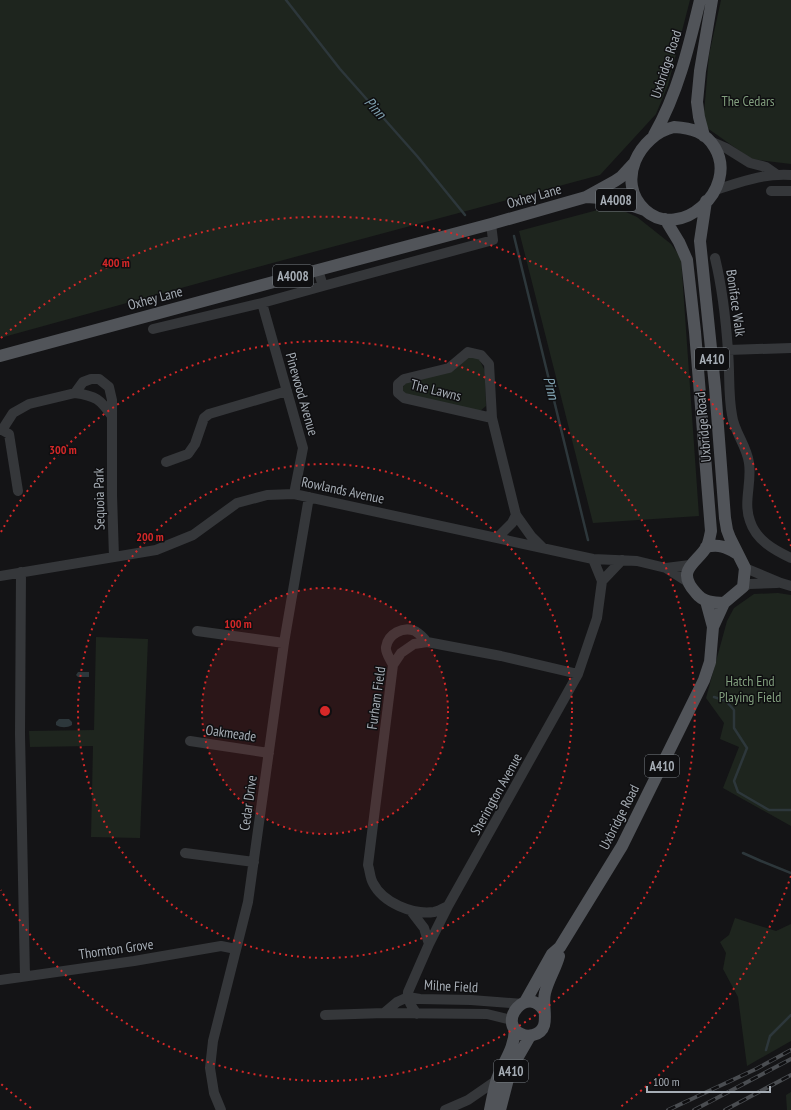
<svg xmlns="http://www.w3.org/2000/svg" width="791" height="1110" font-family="'PT Sans Narrow',sans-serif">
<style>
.green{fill:#1e251e}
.water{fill:#2d373b}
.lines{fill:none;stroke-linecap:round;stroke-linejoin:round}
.stream{stroke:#2d373b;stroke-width:2.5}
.minor{stroke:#35373a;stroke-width:10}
.major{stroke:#515459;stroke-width:12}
.rail-casing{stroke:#4a4d51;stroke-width:4}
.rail{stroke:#0f0f11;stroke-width:2.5;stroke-dasharray:8;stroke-linecap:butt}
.ring{fill:none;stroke:#d62828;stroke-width:2;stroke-dasharray:2 4}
.labels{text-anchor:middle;stroke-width:3;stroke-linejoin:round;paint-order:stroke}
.shield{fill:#0f0f11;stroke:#797e84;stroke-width:1}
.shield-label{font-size:13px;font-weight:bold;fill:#a6adb5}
.street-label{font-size:14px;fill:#a6adb5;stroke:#0f0f11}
.park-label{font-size:14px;fill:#829f7e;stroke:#0f0f11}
.water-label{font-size:15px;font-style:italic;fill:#7fa0af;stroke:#0f0f11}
.centre{fill:#d62828;stroke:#0f0f11;stroke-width:2}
.ring-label{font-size:12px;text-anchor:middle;font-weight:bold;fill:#d62828;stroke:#0f0f11;stroke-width:3;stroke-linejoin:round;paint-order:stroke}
</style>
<rect width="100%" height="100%" fill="#141416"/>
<path class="green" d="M 0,0 L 690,0 L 668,85 L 656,114 L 600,175 L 250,269 L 0,338 Z
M 721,0 L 791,0 L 791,164 L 751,159 L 703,125 L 709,55 Z
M 605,208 L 626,212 L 637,217 L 671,244 L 681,258 L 699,516 L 593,523 L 519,231 Z
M 478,357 L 485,371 L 486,406 L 479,412 L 406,395 L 401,389 L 407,381 L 465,358 Z
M 778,593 L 791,595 L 791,826 L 723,788 L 739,747 L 720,739 L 724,723 L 706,698 L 727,621 L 734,608 L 754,594 Z
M 96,637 L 148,639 L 140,838 L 91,837 L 93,746 L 30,747 L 29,731 L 94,730 Z
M 735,918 L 776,931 L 791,924 L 791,1041 L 747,1066 L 738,997 L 723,969 L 726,953 L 720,942 L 729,935 Z
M 791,1092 L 791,1110 L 787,1110 L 786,1095 Z"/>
<path class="water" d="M 78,672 L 89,672 L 89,677 L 78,677 L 76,675 Z
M 59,719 L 69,719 L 72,722 L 72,725 C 67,728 61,728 56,725 L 56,722 Z"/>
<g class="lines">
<path class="stream" d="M 286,0 L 340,69 L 417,156 L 465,215
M 514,236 L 588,540
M 714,697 L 726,701 L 734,710 L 734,728 L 747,748 L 734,781 L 738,792 L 769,810 L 791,810
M 743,853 L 761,861 L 791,873
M 766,1050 L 770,1036 L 791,1015"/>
<path class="minor" d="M 710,141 L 726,148 L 750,163 L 766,167 L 776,174
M 715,190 C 741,182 764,173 791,175
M 771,191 L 791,191
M 715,258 C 722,287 726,321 728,351 C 730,372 728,394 732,415 C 734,432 747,446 749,463 C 752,483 743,502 750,521 C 756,540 774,550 791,558
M 323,286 L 493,240 L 491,224
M 262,303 L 303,448 L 294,494
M 153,329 L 262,303 L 323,286 L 318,270
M 728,350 L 791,348
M 75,393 C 96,396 100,399 112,416
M 492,418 L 489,364 L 481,355 L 468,352 L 449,368 L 404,379 L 398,384 L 398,393 L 404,398 L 492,418 L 516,515 L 531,536 L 543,548
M 0,430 L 2,430 L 13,413 L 29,404 L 75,393 L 83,382 L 91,379 L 99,379 L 109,387 L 112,400 L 112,495 L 114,557
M 2,430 L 9,434 L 18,491
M 166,462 L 188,454 L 195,444 L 204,418 L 209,414 L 287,391
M 498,537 L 512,523 L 516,515
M 593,559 L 602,581 L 622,560
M 666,568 L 688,582
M 745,568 L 781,583 L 791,586
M 21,572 L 20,734 L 25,976
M 0,576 L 156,550 L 193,535 L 237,503 L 267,495 L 294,494 L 593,559 L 637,561 L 666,568 L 690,565
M 743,587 L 749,584 L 777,583
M 197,631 L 284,643
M 393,665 C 391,660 385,653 386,647 C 388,634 403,626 415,631 C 420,634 424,638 427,642
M 190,741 L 269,753
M 185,853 L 254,862
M 448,906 C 444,908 439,911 434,912 C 413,915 383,903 373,883 C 370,878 370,871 368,865 L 393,665 L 401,653 L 414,644 L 427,642 L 501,656 L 578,674
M 411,911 L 424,928 L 429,944
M 0,980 L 134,961 L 221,946 L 236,949
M 384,1013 L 397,1002 L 408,997 L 420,999 L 471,1000 L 523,1004
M 417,1014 C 412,1008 407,1000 408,992 L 429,944 L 448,906 L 578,674 L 597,618 L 602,581
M 325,1015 L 384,1013 L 487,1014 L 512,1020
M 221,1110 L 214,1093 L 210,1068 L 213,1041 L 248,902 L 284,643 L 309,497
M 445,1110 L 468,1100 L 497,1080"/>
<path class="major" d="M 674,127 C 691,128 706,132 715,148 C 739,189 680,242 645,210 C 615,182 639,135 674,127 Z
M 654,135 C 678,93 689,46 700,0
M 704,136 L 699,117 L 697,102 L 700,71 L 712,0
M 587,197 L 613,199 L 645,210
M 665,219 L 679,242 L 687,260 L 695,332 L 711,531 C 710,536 709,542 707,546 C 698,563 674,569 696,593 C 703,602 713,603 724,603
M 0,356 L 318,270 L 491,224 L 586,197 L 615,181 L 621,177 L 633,164
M 706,547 C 719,544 726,547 736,553
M 706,601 L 713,627
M 525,1002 L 552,954 L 560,947 L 622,846 L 704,680 L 710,662 L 713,627 L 724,603 L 743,587 L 745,568 L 730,538 L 727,530 L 725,518 L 715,387 L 700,241 L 706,201
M 544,1011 C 528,984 496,1022 521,1034 C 525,1036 530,1036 533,1035 C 553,1030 541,1007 545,993 C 548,980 556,968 559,956
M 490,1110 C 492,1100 494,1089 497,1079 C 504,1060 514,1050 515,1029
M 500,1110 L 508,1079 L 515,1062 L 530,1036"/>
<g class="rail-casing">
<path id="rail" d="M 668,1110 L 756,1069 L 791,1050
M 694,1110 L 791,1059
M 725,1110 L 791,1075"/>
</g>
<use href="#rail" class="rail"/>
</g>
<circle cx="325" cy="711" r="123" fill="#d62828" fill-opacity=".12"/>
<g class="ring">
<circle cx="325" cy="711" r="123"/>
<circle cx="325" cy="711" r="247"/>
<path d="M1 532A370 370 0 1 1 1 890"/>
<path d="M791 876A494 494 0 0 1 619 1108M31 1108A494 494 0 0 1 1 1084M1 338A494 494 0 0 1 791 546"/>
</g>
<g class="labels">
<g class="shield">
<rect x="596" y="189" width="40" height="22" rx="3"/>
<rect x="273" y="265" width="40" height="22" rx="3"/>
<rect x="695" y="348" width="34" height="22" rx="3"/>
<rect x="645" y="755" width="34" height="22" rx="3"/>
<rect x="494" y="1060" width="34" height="22" rx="3"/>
</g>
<g class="shield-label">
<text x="616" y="205">A4008</text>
<text x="293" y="281">A4008</text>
<text x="712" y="364">A410</text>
<text x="662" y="771">A410</text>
<text x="511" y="1076">A410</text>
</g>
<g class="street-label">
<text transform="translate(666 64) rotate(-72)" y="5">Uxbridge Road</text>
<text transform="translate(534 196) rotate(-16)" y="5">Oxhey Lane</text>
<text transform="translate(155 298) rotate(-15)" y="5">Oxhey Lane</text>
<text transform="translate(736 303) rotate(82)" y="5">Boniface Walk</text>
<text transform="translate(436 390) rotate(14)" y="5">The Lawns</text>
<text transform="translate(302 394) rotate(74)" y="5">Pinewood Avenue</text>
<text transform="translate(703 427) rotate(-95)" y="5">Uxbridge Road</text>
<text transform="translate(343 490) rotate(12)" y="5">Rowlands Avenue</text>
<text transform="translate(99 499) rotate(-91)" y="5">Sequoia Park</text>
<text transform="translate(376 698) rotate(-82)" y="5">Furham Field</text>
<text transform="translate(231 733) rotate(8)" y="5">Oakmeade</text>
<text transform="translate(496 794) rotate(-61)" y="5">Sherington Avenue</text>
<text transform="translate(248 803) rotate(-82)" y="5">Cedar Drive</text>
<text transform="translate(619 817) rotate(-63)" y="5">Uxbridge Road</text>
<text transform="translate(116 949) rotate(-8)" y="5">Thornton Grove</text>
<text transform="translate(451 986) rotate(3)" y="5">Milne Field</text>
</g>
<g class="park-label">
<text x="748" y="106">The Cedars</text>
<text x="750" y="686">Hatch End<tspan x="750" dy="16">Playing Field</tspan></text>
</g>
<g class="water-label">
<text transform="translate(375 108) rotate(48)" y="5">Pinn</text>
<text transform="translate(551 388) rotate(76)" y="5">Pinn</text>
</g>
</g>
<circle cx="325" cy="711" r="6" class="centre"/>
<g class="ring-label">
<text x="116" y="267">400 m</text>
<text x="63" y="454">300 m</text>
<text x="150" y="541">200 m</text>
<text x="238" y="628">100 m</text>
</g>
<path d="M647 1086v6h123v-6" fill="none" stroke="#a6adb5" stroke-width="2"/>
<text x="653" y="1086" font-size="12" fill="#a6adb5" stroke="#0f0f11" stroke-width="3" paint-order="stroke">100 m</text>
</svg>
